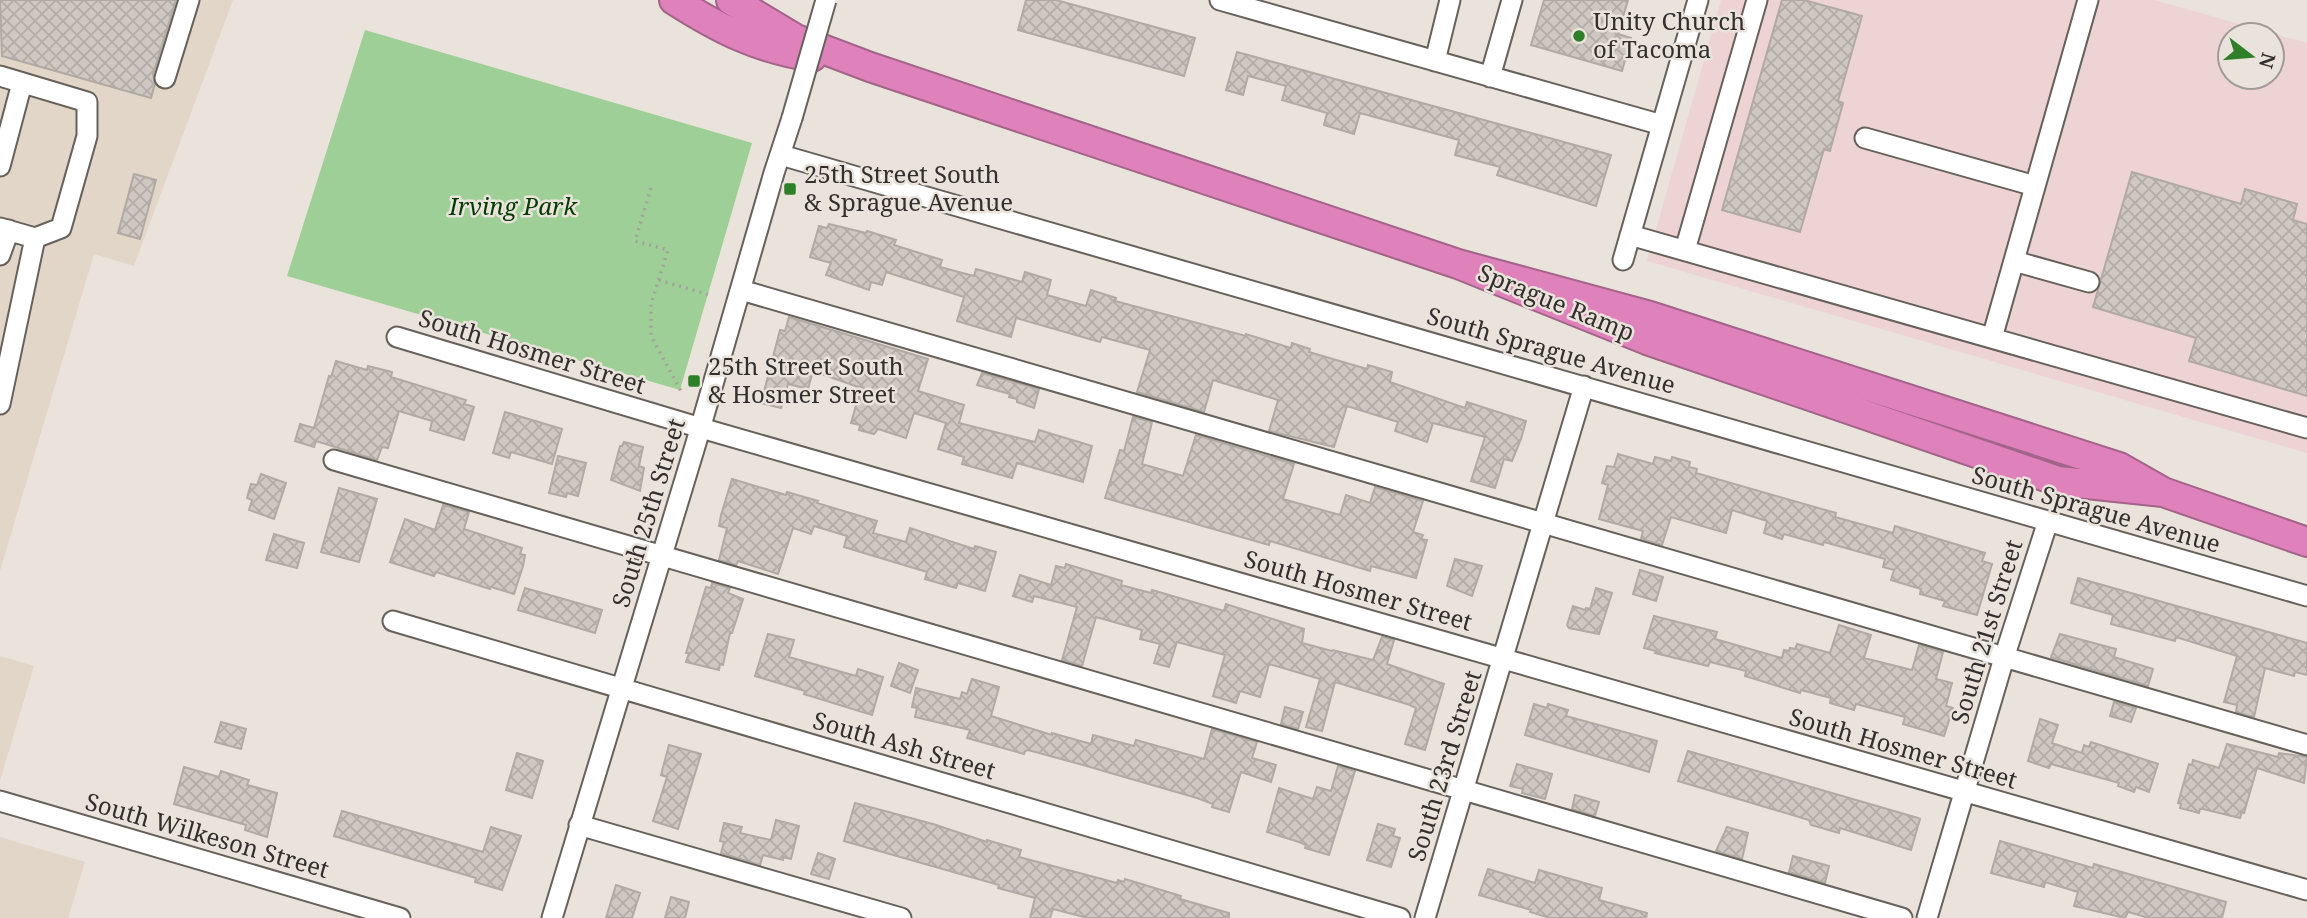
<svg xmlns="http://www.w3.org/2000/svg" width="2307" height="918" font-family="'Noto Serif',serif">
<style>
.commercial{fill:#eed3d5;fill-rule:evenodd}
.built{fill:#e2d6c9}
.park{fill:#9ecf97}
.building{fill:url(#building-cross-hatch);stroke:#b1aaa3;stroke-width:2}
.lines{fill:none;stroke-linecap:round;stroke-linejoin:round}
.minor-casing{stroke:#67615b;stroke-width:23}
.highway-casing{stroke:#a26489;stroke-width:32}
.path{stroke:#a7a19c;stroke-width:3.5;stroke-dasharray:2 5;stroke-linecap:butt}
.minor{stroke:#fff;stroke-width:19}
.highway{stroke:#df81bb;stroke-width:28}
.minor-bridge-casing{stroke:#67615b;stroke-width:23;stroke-linecap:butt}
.minor-bridge{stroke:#fff;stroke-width:19}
.poi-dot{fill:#2f7e28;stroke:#eae3dc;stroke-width:2.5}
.labels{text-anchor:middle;stroke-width:5;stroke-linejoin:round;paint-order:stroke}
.poi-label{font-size:24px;fill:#322f2c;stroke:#eae3dc;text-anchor:start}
.park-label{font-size:24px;font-style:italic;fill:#033c00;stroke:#eae3dc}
.street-label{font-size:24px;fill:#322f2c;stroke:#eae3dc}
</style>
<defs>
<pattern id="building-cross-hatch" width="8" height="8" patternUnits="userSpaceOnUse" patternTransform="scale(1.75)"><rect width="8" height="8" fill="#cfc8c2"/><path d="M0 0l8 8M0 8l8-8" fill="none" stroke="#b2aca7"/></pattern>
</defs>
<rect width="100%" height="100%" fill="#eae3dc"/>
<path class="commercial" d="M 1721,0 L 2155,0 L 2307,43 L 2307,453 L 1647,261 ZM 2230,35 L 2272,35 L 2272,77 L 2230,77 Z"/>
<path class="built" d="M 0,0 L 233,0 L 134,266 L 94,254 L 0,571 Z
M 0,656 L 34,666 L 0,781 Z
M 0,837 L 85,862 L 68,918 L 0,918 Z"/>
<path class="park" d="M 365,30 L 752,143 L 680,390 L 287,276 Z"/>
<path class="building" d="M 0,0 L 176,0 L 153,74 L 155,84 L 151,98 L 2,56 Z
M 1026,0 L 1056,0 L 1195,38 L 1184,76 L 1018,30 Z
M 1544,0 L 1628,0 L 1618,34 L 1631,38 L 1622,71 L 1531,45 Z
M 1782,0 L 1804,0 L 1862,16 L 1838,101 L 1843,103 L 1830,151 L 1824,149 L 1800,232 L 1722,210 Z
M 1237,52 L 1611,155 L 1596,206 L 1497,175 L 1500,167 L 1455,155 L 1459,140 L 1360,113 L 1354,134 L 1324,125 L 1327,113 L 1282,100 L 1286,86 L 1248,76 L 1243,95 L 1226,90 Z
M 2132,172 L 2241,204 L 2245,189 L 2297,204 L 2293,220 L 2307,224 L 2307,396 L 2189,361 L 2196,338 L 2093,307 Z
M 134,174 L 156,180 L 140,239 L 118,233 Z
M 829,224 L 866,233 L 867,231 L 896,240 L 894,245 L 942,260 L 940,267 L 974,276 L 976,269 L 1022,282 L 1025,272 L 1051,280 L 1047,295 L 1086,306 L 1091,290 L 1116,298 L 1115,301 L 1246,336 L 1246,334 L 1291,348 L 1292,343 L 1310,349 L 1309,352 L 1367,369 L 1368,365 L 1392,372 L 1390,382 L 1465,408 L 1467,402 L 1526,421 L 1521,439 L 1512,461 L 1504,459 L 1495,488 L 1471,481 L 1485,437 L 1433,423 L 1427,442 L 1395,431 L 1398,422 L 1347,406 L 1334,447 L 1269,431 L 1278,400 L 1213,380 L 1204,412 L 1137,392 L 1150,350 L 1102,337 L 1100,342 L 1016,318 L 1011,337 L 957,321 L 964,297 L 886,272 L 882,285 L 871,282 L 869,290 L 826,275 L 831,263 L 810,257 L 819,226 L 827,228 Z
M 789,317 L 928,359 L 918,391 L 964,405 L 959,423 L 1035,442 L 1039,430 L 1092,446 L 1083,482 L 1017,463 L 1012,478 L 962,464 L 964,457 L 938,449 L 946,423 L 914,413 L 906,438 L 878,429 L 874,434 L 859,430 L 860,425 L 851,423 L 861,388 L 813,371 L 808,389 L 788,384 L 781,408 L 761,403 L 780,330 L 785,331 Z
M 336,361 L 367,370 L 368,366 L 392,372 L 391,377 L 466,400 L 464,404 L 474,407 L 464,440 L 430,430 L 432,421 L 399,411 L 388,448 L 382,447 L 377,460 L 316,441 L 314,447 L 295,441 L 300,424 L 314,428 L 329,376 L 331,377 Z
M 982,373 L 1039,389 L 1034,408 L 1017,402 L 1017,399 L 1009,397 L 1010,394 L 977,385 Z
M 505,412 L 562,429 L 552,464 L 511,452 L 509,458 L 493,453 Z
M 1133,417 L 1152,422 L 1142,464 L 1183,476 L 1196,435 L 1294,464 L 1283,499 L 1340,515 L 1346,495 L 1370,503 L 1375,487 L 1423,501 L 1413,532 L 1423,535 L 1421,539 L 1427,540 L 1416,578 L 1371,566 L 1370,571 L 1270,541 L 1269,545 L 1105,498 L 1120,450 L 1124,451 Z
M 624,442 L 643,447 L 639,466 L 644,468 L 640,491 L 611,480 L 620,446 L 622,446 Z
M 1618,454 L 1653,464 L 1655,457 L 1671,461 L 1672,457 L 1690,462 L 1689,467 L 1697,469 L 1696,473 L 1836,513 L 1835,517 L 1893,533 L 1895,526 L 1985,553 L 1982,561 L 1992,564 L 1977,615 L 1943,606 L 1945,601 L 1920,594 L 1921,589 L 1891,580 L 1894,570 L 1883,567 L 1885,559 L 1824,542 L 1823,545 L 1784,534 L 1782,539 L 1764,533 L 1767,521 L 1732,510 L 1726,533 L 1671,517 L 1662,545 L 1641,539 L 1643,531 L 1599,519 L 1608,485 L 1602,483 L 1607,466 L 1614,467 Z
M 558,456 L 586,463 L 578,496 L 567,493 L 566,497 L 549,493 Z
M 261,474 L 286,483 L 274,519 L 249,510 L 252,500 L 247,498 L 251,484 L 257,485 Z
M 732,479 L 786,495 L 787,492 L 818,501 L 817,503 L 877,521 L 873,533 L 906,542 L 910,528 L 974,549 L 975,546 L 996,552 L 985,591 L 958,583 L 956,588 L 925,579 L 927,572 L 844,547 L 847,536 L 814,526 L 811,534 L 793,528 L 778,574 L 738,561 L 736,565 L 719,560 L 727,528 L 719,526 L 721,515 Z
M 339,488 L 377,499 L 359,562 L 321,552 Z
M 443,505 L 469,512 L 464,529 L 522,548 L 520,554 L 525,555 L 523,566 L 514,594 L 491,587 L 490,589 L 436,572 L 434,576 L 390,562 L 405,519 L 435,530 Z
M 274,534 L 304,543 L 297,568 L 266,560 Z
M 1455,559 L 1482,566 L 1472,596 L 1447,586 Z
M 1066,564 L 1122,581 L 1121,585 L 1151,593 L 1152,590 L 1224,611 L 1226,604 L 1304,629 L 1302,643 L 1332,651 L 1333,650 L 1373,660 L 1382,637 L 1394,640 L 1387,664 L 1444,684 L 1425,750 L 1405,744 L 1416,708 L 1410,705 L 1335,682 L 1322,731 L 1306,727 L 1320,679 L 1269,664 L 1260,697 L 1240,691 L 1236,703 L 1213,696 L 1225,655 L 1177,642 L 1169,667 L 1154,663 L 1160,644 L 1140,639 L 1142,630 L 1096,617 L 1082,666 L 1062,660 L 1077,607 L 1034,596 L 1032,602 L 1013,596 L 1020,575 L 1051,585 L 1056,566 L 1065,568 Z
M 1640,570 L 1663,577 L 1656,601 L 1633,594 Z
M 2078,578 L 2307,643 L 2307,675 L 2295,672 L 2294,676 L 2265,668 L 2254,717 L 2236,712 L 2237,705 L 2224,702 L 2237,656 L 2176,637 L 2175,641 L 2111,624 L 2113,615 L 2071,603 Z
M 712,583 L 730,588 L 728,593 L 743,599 L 732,633 L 730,633 L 723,665 L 720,664 L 719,670 L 686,662 L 689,653 L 686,653 L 706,587 L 711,588 Z
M 525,588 L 602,610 L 595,633 L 518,610 Z
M 1596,588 L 1612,593 L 1599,634 L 1569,628 L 1567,625 L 1573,606 L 1585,610 L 1586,608 L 1590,609 Z
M 1654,616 L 1717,632 L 1715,639 L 1782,658 L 1784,650 L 1789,651 L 1790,648 L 1795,649 L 1797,644 L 1830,653 L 1839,625 L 1871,635 L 1864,658 L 1912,670 L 1919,645 L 1943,652 L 1936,679 L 1952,683 L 1946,706 L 1953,708 L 1944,736 L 1903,724 L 1905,717 L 1856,704 L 1854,710 L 1830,703 L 1831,698 L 1801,690 L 1800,693 L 1745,676 L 1746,671 L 1710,662 L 1708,666 L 1655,653 L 1656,651 L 1644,648 Z
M 768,634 L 794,640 L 789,657 L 856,676 L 858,669 L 883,677 L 872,715 L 804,694 L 805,691 L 755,676 Z
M 2060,634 L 2116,649 L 2114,657 L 2153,669 L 2148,686 L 2051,657 Z
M 899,663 L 918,670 L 910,693 L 891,686 Z
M 972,679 L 999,687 L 991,716 L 1052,735 L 1052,733 L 1091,744 L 1093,735 L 1134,746 L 1136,740 L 1204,759 L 1212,729 L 1257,742 L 1252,758 L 1276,765 L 1271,782 L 1241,772 L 1229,812 L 1212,807 L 1213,804 L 1197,798 L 1083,765 L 1028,750 L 1025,751 L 1024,754 L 967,738 L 970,730 L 915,717 L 917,708 L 912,707 L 916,688 L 960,699 L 962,692 L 967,694 Z
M 2114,702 L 2136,708 L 2131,722 L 2110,716 Z
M 1534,704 L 1547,708 L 1548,704 L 1568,710 L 1566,716 L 1657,741 L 1649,772 L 1525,735 Z
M 1285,707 L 1303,712 L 1298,729 L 1281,724 Z
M 2040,719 L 2058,725 L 2052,743 L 2082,753 L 2084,745 L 2089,747 L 2091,742 L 2158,764 L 2149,792 L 2136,787 L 2134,792 L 2118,786 L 2119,783 L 2051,764 L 2049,768 L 2028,761 Z
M 221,722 L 246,729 L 241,749 L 215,742 Z
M 2227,744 L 2278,757 L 2279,753 L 2307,757 L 2304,783 L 2257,768 L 2244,813 L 2242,812 L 2240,818 L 2203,809 L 2200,809 L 2199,813 L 2180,808 L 2181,804 L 2178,803 L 2189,764 L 2192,765 L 2193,760 L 2219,768 Z
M 669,745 L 701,754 L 678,829 L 653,821 L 667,777 L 661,775 Z
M 1688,751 L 1918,818 L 1920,819 L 1911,850 L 1840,828 L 1839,833 L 1811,825 L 1809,820 L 1678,781 Z
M 517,753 L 543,761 L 532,798 L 506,790 Z
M 1517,764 L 1552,774 L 1545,799 L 1522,793 L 1523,789 L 1510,786 Z
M 1338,766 L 1355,771 L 1329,855 L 1305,848 L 1306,845 L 1299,842 L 1267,832 L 1279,788 L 1313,799 L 1317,787 L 1331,791 Z
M 184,767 L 219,777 L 221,771 L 249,780 L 247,785 L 277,793 L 267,837 L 245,830 L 246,825 L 174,804 Z
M 1575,795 L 1599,802 L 1595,816 L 1572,809 Z
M 855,803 L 933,824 L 987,842 L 987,840 L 1021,850 L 1019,857 L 1117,883 L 1118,880 L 1124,882 L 1125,879 L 1181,896 L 1180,899 L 1229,913 L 1229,918 L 1088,918 L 1053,909 L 1050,918 L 1030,918 L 1035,898 L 998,888 L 999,885 L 844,841 Z
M 342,811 L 483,852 L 491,827 L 521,836 L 502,890 L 475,882 L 476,878 L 334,836 Z
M 776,820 L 799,826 L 791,859 L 783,857 L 783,860 L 763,855 L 760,865 L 721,853 L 724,842 L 720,841 L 724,823 L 742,827 L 740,833 L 771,840 Z
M 1378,824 L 1395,829 L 1393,836 L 1400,838 L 1391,867 L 1367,860 Z
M 1727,827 L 1748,833 L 1742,859 L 1716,851 Z
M 2000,841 L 2086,866 L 2093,868 L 2094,864 L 2226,902 L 2222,918 L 2149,918 L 2128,912 L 2125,918 L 2074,906 L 2078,892 L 2045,882 L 2044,887 L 1991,873 Z
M 818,853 L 835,859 L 829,879 L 811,874 Z
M 1793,856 L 1829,866 L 1825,883 L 1789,872 Z
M 1488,869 L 1535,883 L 1539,870 L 1602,888 L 1599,900 L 1647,913 L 1646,918 L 1550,918 L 1530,912 L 1531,910 L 1479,895 Z
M 616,885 L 640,893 L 632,918 L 606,918 Z
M 671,897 L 689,902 L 685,918 L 665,918 Z"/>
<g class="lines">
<g class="minor-casing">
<path id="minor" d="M 1220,0 L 1662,125
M 1435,61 L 1450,0
M 0,76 L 87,102 L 87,136 L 61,228 L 35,238
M 1490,77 L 1512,0
M 165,78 L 189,0
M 1865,138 L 2035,186
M 781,155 L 2307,596
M 0,166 L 22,83
M 0,228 L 35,238
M 1630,235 L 2307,428
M 1685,250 L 1757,0
M 0,255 L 9,230
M 1623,260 L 1698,0
M 2014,261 L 2089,282
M 741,290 L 2307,745
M 397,337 L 701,428 L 2307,890
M 1992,338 L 2088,0
M 0,404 L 35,238
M 334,460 L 1902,918
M 393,621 L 1400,918
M 0,801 L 400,918
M 579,825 L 901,918
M 552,918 L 696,443 L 774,173 L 792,118
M 1425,918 L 1584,386
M 1927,918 L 2004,658 L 2048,521"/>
</g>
<g class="highway-casing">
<path id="highway" d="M 674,0 C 721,30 757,48 812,57
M 731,0 L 796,39 L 870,67 L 1458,264
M 2163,492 L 2058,481 L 1647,340 L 1458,264 L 1650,316 L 2119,467 L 2163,492 L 2307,542"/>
</g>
<path class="path" d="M 651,188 L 635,241 L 668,250 L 651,304 L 651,336 L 682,393
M 659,280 L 710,295"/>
<use href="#minor" class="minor"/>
<use href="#highway" class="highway"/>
<g class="minor-bridge-casing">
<path id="minor-bridge" d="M 792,118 L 826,0"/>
</g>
<use href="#minor-bridge" class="minor-bridge"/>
</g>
<g class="poi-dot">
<circle cx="1579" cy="36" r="7"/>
<rect x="783" y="182" width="14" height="14" rx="3.5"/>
<rect x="687" y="374" width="14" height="14" rx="3.5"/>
</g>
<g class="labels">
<g class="poi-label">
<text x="1593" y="30">Unity Church<tspan x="1593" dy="28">of Tacoma</tspan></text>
<text x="804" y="183">25th Street South<tspan x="804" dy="28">&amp; Sprague Avenue</tspan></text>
<text x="708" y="375">25th Street South<tspan x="708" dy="28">&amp; Hosmer Street</tspan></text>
</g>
<g class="park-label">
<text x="513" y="215">Irving Park</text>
</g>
<g class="street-label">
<text transform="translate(1556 303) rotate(22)" y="8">Sprague Ramp</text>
<text transform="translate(1551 351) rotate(16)" y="8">South Sprague Avenue</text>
<text transform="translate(532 352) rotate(17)" y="8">South Hosmer Street</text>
<text transform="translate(2096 510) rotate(16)" y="8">South Sprague Avenue</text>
<text transform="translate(649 513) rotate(-73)" y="8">South 25th Street</text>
<text transform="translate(1358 591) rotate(16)" y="8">South Hosmer Street</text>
<text transform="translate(1987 632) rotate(-73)" y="8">South 21st Street</text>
<text transform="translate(904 746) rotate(16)" y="8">South Ash Street</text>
<text transform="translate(1903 749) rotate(16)" y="8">South Hosmer Street</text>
<text transform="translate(1445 766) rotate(-73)" y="8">South 23rd Street</text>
<text transform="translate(207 836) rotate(16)" y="8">South Wilkeson Street</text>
</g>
</g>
<g transform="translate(2251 56) rotate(106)"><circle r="33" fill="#eae3dc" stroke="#a09b96" stroke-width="2"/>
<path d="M0-5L12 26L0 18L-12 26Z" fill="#2f7e28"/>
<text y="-10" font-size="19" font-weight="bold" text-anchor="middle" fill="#322f2c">N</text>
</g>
</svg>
